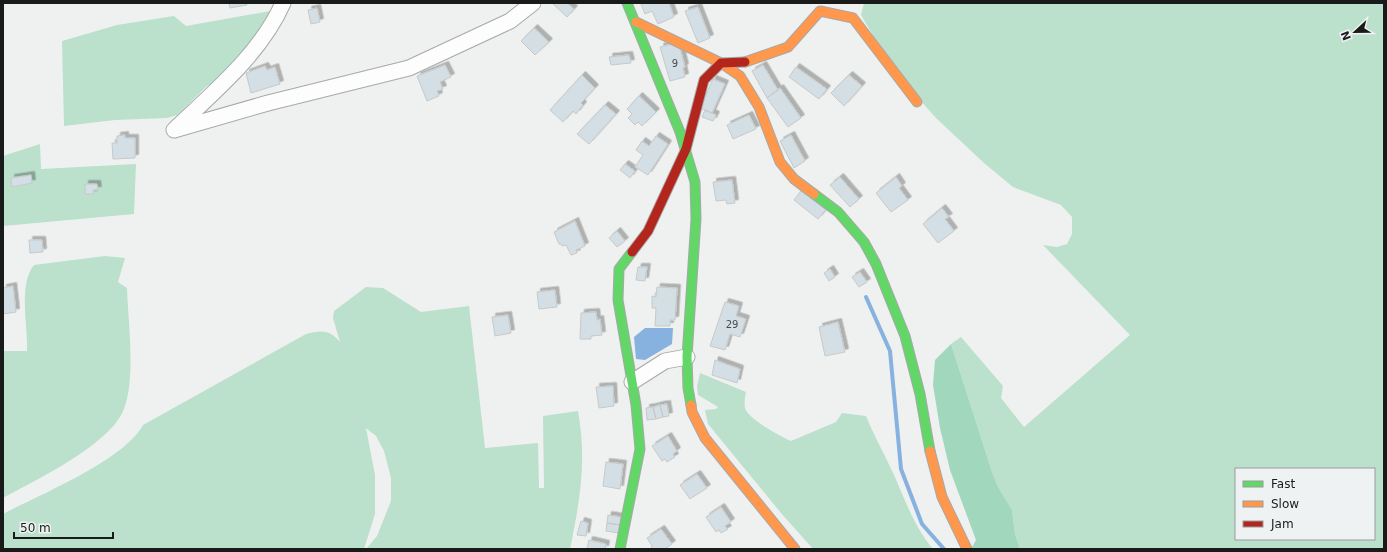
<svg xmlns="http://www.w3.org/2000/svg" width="1387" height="552" font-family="'DejaVu Sans',sans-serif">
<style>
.green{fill:#bbe0cc;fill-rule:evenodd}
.forest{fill:#a1d7bd}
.water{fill:#87b1df}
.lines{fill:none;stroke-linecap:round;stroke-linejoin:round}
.stream{stroke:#87b1df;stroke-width:4}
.building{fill:#d3dfe4;stroke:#c7c9c9;filter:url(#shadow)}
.street-casing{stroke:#a7a9a9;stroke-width:17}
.fast-casing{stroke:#a7a9a9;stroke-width:11}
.slow-casing{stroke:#a7a9a9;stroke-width:11}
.jam-casing{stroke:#a7a9a9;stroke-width:11}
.street{stroke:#fdfdfd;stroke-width:15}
.fast{stroke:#63d668;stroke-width:9}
.slow{stroke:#ff974d;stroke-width:9}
.jam{stroke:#b3261e;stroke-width:9}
.labels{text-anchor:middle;stroke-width:3;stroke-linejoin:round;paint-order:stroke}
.number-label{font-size:10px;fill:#484c4d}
</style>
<defs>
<filter id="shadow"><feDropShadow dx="3.5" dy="-3.5" stdDeviation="0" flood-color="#0004"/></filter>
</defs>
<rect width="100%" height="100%" fill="#eff1f1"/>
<path class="green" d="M 864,3 L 1384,3 L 1384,549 L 1020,549 L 1015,534 L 1012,510 L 998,487 L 992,472 L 951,344 L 961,337 L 1003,386 L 1001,398 L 1024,427 L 1130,335 L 1043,245 L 1057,247 L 1067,244 L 1072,234 L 1072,217 L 1061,205 L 1013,187 L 984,163 L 936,118 L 894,71 L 861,15 ZM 1236,469 L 1374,469 L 1374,539 L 1236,539 Z
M 276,10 L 262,30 L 217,82 L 207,86 L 177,115 L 167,118 L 115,120 L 64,126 L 62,41 L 117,25 L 174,16 L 186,26 Z
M 40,144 L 41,169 L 136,164 L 134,214 L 3,226 L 3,156 Z
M 105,256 L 125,258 L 118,282 L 127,288 C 128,322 136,377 124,409 C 111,444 36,480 3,498 L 3,351 L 27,351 C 28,325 18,285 34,265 Z
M 366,287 L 383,288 L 421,312 L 469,306 L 485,448 L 538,443 L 539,488 L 544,488 L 543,416 L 578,411 C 587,461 580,500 570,549 L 366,549 L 377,536 L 391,501 L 391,478 L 384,451 L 376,436 L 366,428 L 375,475 L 375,514 L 364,549 L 3,549 L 3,514 C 41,494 123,461 143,425 L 306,334 C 321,330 330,330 340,342 L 333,318 L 334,311 Z
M 700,373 L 746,392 C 745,396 744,403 745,408 C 747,418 781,437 791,441 L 836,422 L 842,413 L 866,416 C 874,436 885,455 894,475 C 905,500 915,528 933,549 L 813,549 L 781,513 L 708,424 L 705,410 L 716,409 L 718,407 L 698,395 L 697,386 Z"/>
<path class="forest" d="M 951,344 L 992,472 L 998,487 L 1012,510 L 1015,534 L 1020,549 L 971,549 L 976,540 L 950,470 L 940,428 L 933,385 L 935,360 Z"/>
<path class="water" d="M 645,328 L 673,328 L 672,344 L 645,360 L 636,359 L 634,337 Z"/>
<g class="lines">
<path class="stream" d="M 866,297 L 890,351 L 901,469 L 922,524 L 944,549"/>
</g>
<path class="building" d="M 229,3 L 246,3 L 247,5 L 230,8 Z
M 552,3 L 567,3 L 574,9 L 567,17 Z
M 644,3 L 669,3 L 674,17 L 658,24 L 652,11 L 645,14 L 641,4 Z
M 698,7 L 710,38 L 698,43 L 685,11 Z
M 317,8 L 320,22 L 311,24 L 308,10 Z
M 534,28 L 549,42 L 535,55 L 521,41 Z
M 676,43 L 680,48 L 685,67 L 683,68 L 685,77 L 670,81 L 660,47 Z
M 629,55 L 631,63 L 611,65 L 609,57 Z
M 445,65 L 451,77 L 440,82 L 443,89 L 437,91 L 439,96 L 427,101 L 417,76 Z
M 763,65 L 778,90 L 767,98 L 752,71 Z
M 265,66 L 267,70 L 275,67 L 280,84 L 251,93 L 246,73 Z
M 796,67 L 827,89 L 819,99 L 789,77 Z
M 582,75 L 595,88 L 581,103 L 583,105 L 576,114 L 573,111 L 563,122 L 550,110 Z
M 849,75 L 862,86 L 844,106 L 831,93 Z
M 713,79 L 725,84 L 712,113 L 700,108 Z
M 780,88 L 801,118 L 788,127 L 767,98 Z
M 639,96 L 656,112 L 642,126 L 638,122 L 635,125 L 628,118 L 632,114 L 627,109 Z
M 605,105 L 616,114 L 589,144 L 577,134 Z
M 705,110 L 716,115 L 713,121 L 702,117 Z
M 749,115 L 756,129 L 733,139 L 727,125 Z
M 125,135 L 125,138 L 135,138 L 135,158 L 113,159 L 112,143 L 117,143 L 117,136 Z
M 791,135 L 805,161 L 794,168 L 780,141 Z
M 656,136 L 668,144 L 648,175 L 635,167 L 643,155 L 636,150 L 642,141 L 649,146 Z
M 625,164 L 635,171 L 630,178 L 620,170 Z
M 31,175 L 32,183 L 12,187 L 11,178 Z
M 840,177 L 859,199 L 850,207 L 830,185 Z
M 896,177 L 902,186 L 899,188 L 908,200 L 891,212 L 876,193 Z
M 732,180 L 735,203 L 727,204 L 726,200 L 716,201 L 713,182 Z
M 85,184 L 97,184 L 98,190 L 93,190 L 94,194 L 85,194 Z
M 803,188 L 827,208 L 818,219 L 794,200 Z
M 942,208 L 949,217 L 945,219 L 954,231 L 938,243 L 923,224 Z
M 575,221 L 585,246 L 576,250 L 577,253 L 571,255 L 566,245 L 562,246 L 561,244 L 559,244 L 554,232 Z
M 617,231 L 625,241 L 617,247 L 609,238 Z
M 29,240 L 42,240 L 43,252 L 30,253 Z
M 638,267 L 647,267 L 645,281 L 636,280 Z
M 830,269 L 835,277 L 829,281 L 824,273 Z
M 860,272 L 867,282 L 859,287 L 852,277 Z
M 13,286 L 16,312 L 3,314 L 3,288 Z
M 657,287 L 677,288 L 675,320 L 670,320 L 670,326 L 655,326 L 656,308 L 652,308 L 652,296 L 656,297 Z
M 555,290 L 557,307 L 539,309 L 537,292 Z
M 725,302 L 739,306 L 736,316 L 746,319 L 740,337 L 730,334 L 725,350 L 710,346 Z
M 596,312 L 597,320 L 600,319 L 602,335 L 591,336 L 591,339 L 580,339 L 581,313 Z
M 508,315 L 511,333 L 495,336 L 492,317 Z
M 838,322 L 845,352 L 825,356 L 819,327 Z
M 715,360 L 740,369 L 737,383 L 712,375 Z
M 613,386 L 614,406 L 599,408 L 596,387 Z
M 667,404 L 669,416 L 663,417 L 660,405 Z
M 660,405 L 663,417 L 656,419 L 653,407 Z
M 653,407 L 656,419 L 647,420 L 646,408 Z
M 668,436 L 677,451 L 673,454 L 675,457 L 667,462 L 665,459 L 662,461 L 652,446 Z
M 606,462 L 623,464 L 620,489 L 603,486 Z
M 697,474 L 707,488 L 690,499 L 680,485 Z
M 721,507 L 731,522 L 725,526 L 728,529 L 721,533 L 719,530 L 716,532 L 706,517 Z
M 608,515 L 621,517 L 620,525 L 607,523 Z
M 581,521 L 588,523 L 586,536 L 577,535 Z
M 607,523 L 620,525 L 619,533 L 606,531 Z
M 661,529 L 672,544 L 665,549 L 651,549 L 652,546 L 647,538 Z
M 589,540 L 606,544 L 605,549 L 587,549 Z"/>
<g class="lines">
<g class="street-casing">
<path id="street" d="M 176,128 C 215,91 261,53 283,3
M 174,130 L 268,103 L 409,68 L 510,21 L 533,3
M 632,382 L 665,361 L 687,357"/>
</g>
<g class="fast-casing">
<path id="fast" d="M 627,3 L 680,132 L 695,182 L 696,219 L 687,357 L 688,388 L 691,405
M 814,194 L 838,212 L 864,242 L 876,264 L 905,336 L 920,394 L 930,451
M 620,549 L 640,449 L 636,405 L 618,300 L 619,269 L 632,252"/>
</g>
<g class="slow-casing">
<path id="slow" d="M 636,22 L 721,63 L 740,76 L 759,107 L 780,162 L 794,179 L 814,194
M 745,62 L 788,47 L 820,11 L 853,18 L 917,102
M 691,405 L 692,412 L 705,438 L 795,549
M 930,451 L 942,497 L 967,549"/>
</g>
<g class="jam-casing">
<path id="jam" d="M 632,252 L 648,231 L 686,149 L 704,80 L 721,63 L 745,62"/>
</g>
<use href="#street" class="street"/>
<use href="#fast" class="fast"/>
<use href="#slow" class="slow"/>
<use href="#jam" class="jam"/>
</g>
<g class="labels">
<g class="number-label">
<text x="675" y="67">9</text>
<text x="732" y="328">29</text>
</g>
</g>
<rect width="1387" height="552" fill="none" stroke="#191b1b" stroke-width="8"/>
<rect x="1235" y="468" width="140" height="72" fill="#eef2f2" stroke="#999c9c"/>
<rect x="1243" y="481" width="20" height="6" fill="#63d668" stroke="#999c9c"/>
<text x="1271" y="488" font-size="12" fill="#191b1b">Fast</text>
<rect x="1243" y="501" width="20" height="6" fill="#ff974d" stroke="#999c9c"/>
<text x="1271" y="508" font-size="12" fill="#191b1b">Slow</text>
<rect x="1243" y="521" width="20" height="6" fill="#b3261e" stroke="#999c9c"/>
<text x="1271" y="528" font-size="12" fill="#191b1b">Jam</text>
<g transform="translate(1355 32) rotate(248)" stroke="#eef2f2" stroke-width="3" paint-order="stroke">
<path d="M0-3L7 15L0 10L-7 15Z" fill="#191b1b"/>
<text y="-6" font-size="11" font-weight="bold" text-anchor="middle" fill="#191b1b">N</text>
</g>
<path d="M14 532v6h99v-6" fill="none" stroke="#191b1b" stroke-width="2"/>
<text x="20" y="532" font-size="12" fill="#191b1b" stroke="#eef2f2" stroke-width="3" paint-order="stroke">50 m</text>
</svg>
